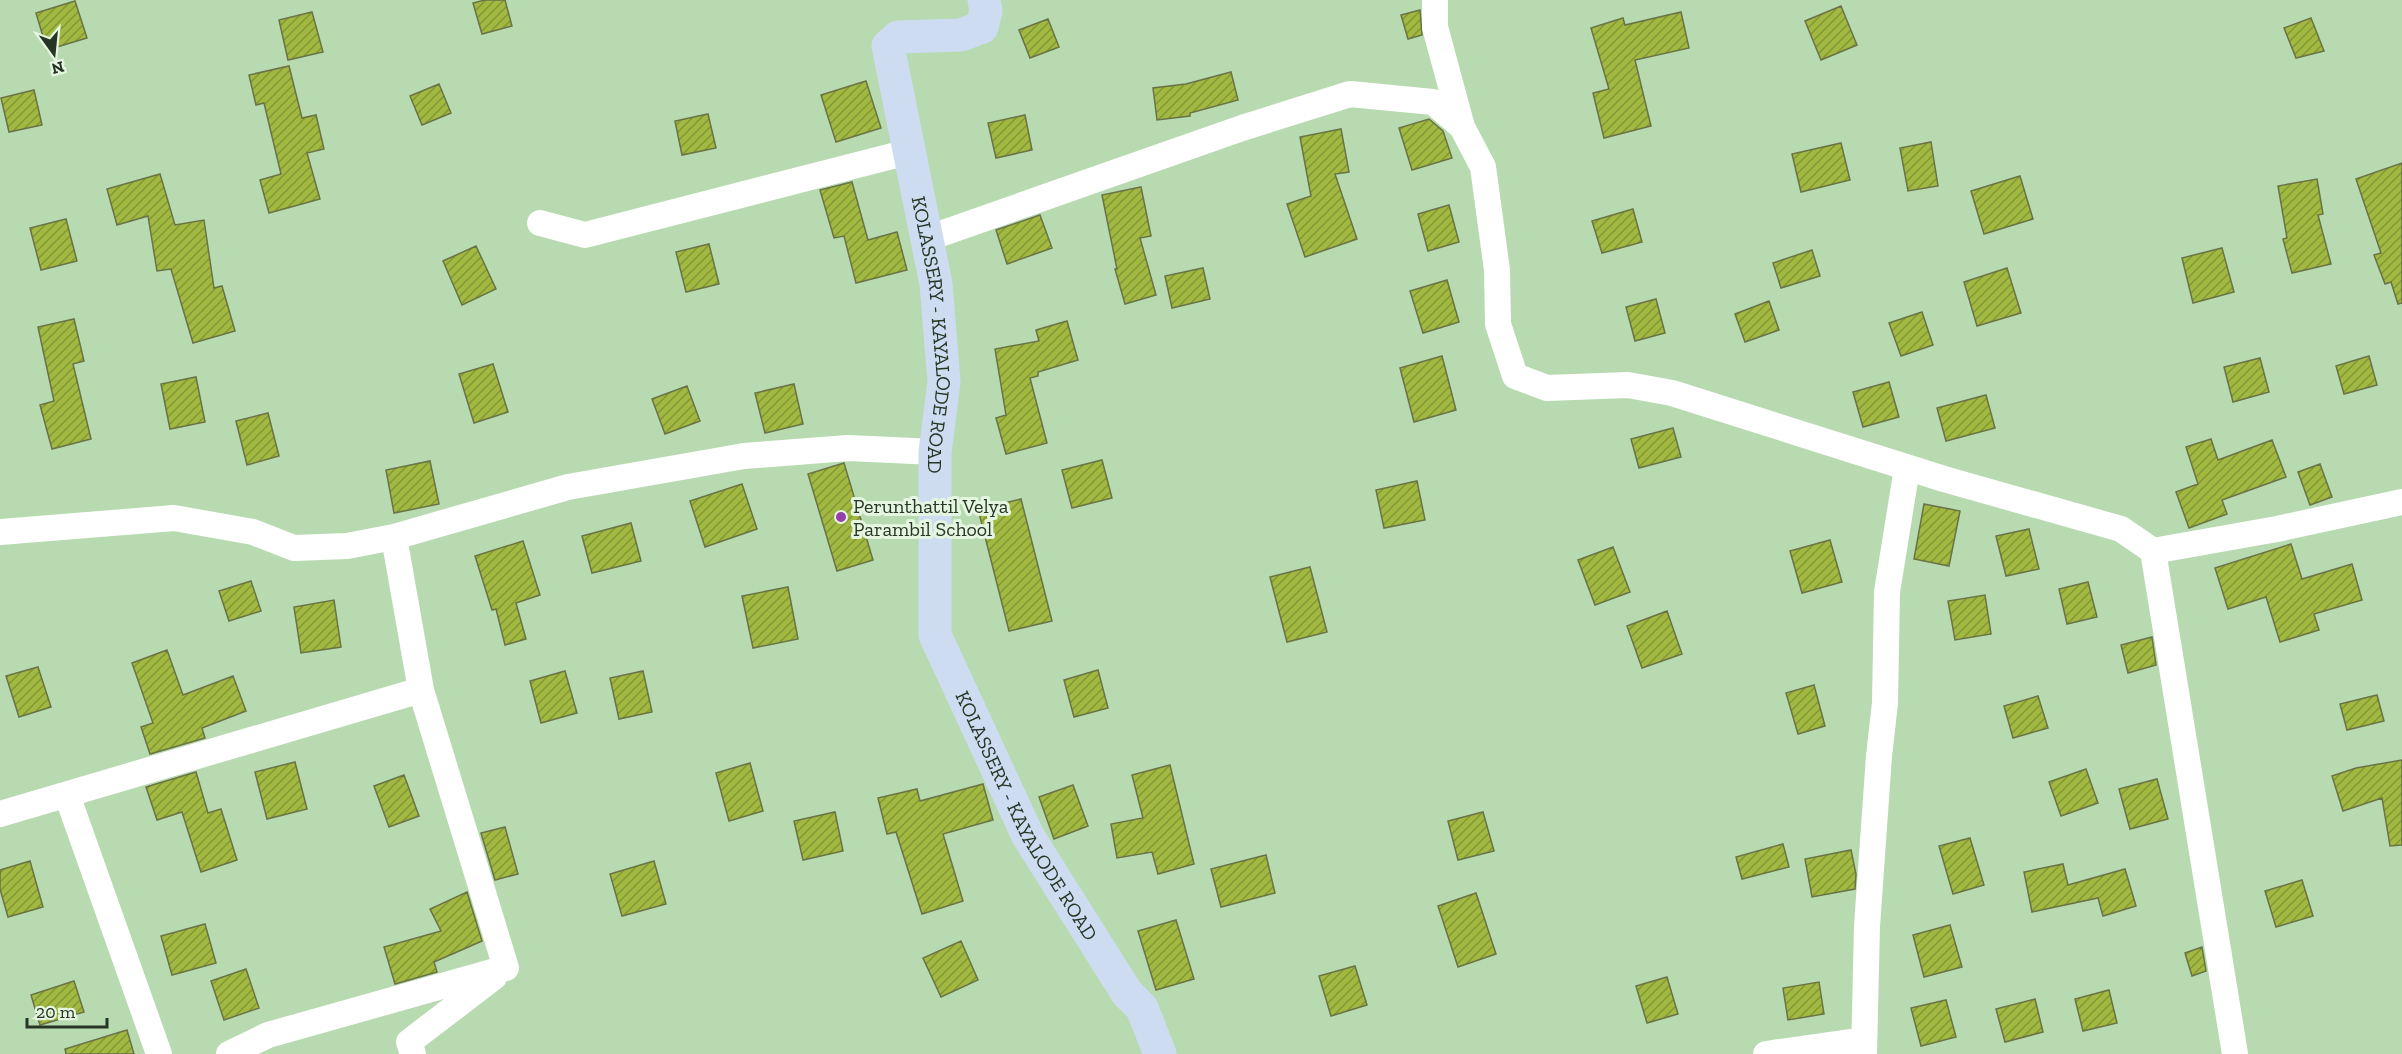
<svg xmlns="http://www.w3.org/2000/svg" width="2402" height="1054" font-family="'Zilla Slab',serif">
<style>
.building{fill:url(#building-hatch);stroke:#697346;stroke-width:1.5}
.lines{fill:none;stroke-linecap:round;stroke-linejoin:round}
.minor{stroke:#fff;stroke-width:26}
.secondary{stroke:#cedcf2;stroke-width:33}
.poi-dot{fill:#963eaa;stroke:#e4f5e0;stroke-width:2}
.labels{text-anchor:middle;stroke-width:6;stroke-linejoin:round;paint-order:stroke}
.street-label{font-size:20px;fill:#273524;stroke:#e4f5e0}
.poi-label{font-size:20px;fill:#273524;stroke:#e4f5e0;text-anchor:start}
</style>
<defs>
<pattern id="building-hatch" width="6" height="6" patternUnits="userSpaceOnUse" patternTransform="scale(1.5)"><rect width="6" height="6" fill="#a1b940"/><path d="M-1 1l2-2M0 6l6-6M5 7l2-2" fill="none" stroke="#839735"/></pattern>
</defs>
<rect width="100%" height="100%" fill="#b8dab0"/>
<path class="building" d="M 485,0 L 505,0 L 512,26 L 482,34 L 473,3 Z
M 75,1 L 87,38 L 47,50 L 36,13 Z
M 1841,6 L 1857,45 L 1821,60 L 1805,21 Z
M 1420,10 L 1422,35 L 1408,39 L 1401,15 Z
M 312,12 L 323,52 L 288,60 L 279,20 Z
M 1681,12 L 1689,48 L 1635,60 L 1651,126 L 1604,138 L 1593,93 L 1609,89 L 1591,28 L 1623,18 L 1625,25 Z
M 2311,18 L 2324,51 L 2296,58 L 2284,28 Z
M 1048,19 L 1059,47 L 1030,58 L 1019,30 Z
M 289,66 L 302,118 L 316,115 L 324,149 L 307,153 L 320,199 L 269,213 L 260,180 L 281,174 L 264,103 L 256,105 L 249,75 Z
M 1231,72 L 1238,100 L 1190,113 L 1190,116 L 1157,120 L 1153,88 L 1186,84 Z
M 866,81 L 881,128 L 836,142 L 821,95 Z
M 439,84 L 451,113 L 422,125 L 410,96 Z
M 34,90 L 42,125 L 9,132 L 1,98 Z
M 708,114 L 716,148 L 682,155 L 675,121 Z
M 1025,115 L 1032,150 L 996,158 L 988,123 Z
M 1429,119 L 1443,131 L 1452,158 L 1412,170 L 1399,128 Z
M 1341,129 L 1349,172 L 1335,174 L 1357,239 L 1305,257 L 1287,204 L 1311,196 L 1300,137 Z
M 1931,142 L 1938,186 L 1908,191 L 1900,148 Z
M 1841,143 L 1850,180 L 1801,192 L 1792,154 Z
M 2402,163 L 2402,303 L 2398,304 L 2391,282 L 2385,284 L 2374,255 L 2381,253 L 2356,179 Z
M 160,174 L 175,225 L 204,220 L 214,288 L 222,286 L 235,331 L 193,343 L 171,269 L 157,271 L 148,216 L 117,225 L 107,189 Z
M 2020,176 L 2033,219 L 1984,234 L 1971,191 Z
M 2317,179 L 2323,214 L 2318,215 L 2331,264 L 2292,273 L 2283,239 L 2287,238 L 2278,186 Z
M 852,182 L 868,240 L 897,232 L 907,270 L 856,283 L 844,236 L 834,238 L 820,190 Z
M 1141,187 L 1151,236 L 1140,238 L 1156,295 L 1125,304 L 1115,269 L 1117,269 L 1102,195 Z
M 1449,205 L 1459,242 L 1428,251 L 1418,214 Z
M 1633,209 L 1642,242 L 1602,253 L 1592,221 Z
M 1040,215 L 1052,248 L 1007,264 L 996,230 Z
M 66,219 L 77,261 L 41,270 L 30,228 Z
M 709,244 L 719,284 L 686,292 L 676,252 Z
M 476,246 L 496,289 L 462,305 L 443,261 Z
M 2222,248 L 2234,292 L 2193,303 L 2182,258 Z
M 1812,250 L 1820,276 L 1781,288 L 1773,263 Z
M 1203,268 L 1210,299 L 1172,308 L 1165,276 Z
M 2007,268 L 2021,313 L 1977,326 L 1964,282 Z
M 1447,280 L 1459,322 L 1423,333 L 1410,291 Z
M 1656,299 L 1665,333 L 1635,341 L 1626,307 Z
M 1769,301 L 1779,330 L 1745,342 L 1735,314 Z
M 1922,312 L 1933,345 L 1901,356 L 1889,323 Z
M 74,319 L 84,361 L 73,364 L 91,439 L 52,449 L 40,405 L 54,401 L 38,327 Z
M 1067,321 L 1078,360 L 1038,372 L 1038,376 L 1030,378 L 1047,443 L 1006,454 L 996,418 L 1006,415 L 995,349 L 1039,341 L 1036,330 Z
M 1442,356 L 1456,410 L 1414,422 L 1400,368 Z
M 2369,356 L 2377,385 L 2344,394 L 2336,366 Z
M 2260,358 L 2269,392 L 2233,402 L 2224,367 Z
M 493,364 L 508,412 L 474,423 L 459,374 Z
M 196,377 L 205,422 L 170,429 L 161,384 Z
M 1889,382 L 1899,417 L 1863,427 L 1853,392 Z
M 794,384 L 803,424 L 765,433 L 755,393 Z
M 687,386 L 700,421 L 665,434 L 652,399 Z
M 1986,395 L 1995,428 L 1946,441 L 1937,408 Z
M 268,413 L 279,456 L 247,465 L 236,421 Z
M 1673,428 L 1681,457 L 1639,468 L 1631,439 Z
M 2211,439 L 2218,460 L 2272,440 L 2286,477 L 2222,500 L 2227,514 L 2189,528 L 2176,492 L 2198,484 L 2186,447 Z
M 1102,460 L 1112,498 L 1072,508 L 1062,470 Z
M 430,461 L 439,504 L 394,513 L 386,470 Z
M 844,463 L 873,560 L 837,571 L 808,474 Z
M 2320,464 L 2332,497 L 2310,505 L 2298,472 Z
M 1417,481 L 1425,520 L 1384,528 L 1376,490 Z
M 742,484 L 757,529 L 705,547 L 690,501 Z
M 1021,499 L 1052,621 L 1009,631 L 978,509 Z
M 1924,504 L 1960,511 L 1949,566 L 1914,559 Z
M 631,523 L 641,561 L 592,573 L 582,536 Z
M 2029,529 L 2039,569 L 2006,576 L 1996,536 Z
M 1830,540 L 1842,582 L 1802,593 L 1790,551 Z
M 523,541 L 540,595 L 516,603 L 526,639 L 505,645 L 496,609 L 492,610 L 475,556 Z
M 2291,544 L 2302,579 L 2352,564 L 2362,600 L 2314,614 L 2319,630 L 2280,642 L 2266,597 L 2228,609 L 2215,568 Z
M 1613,547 L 1630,592 L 1595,605 L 1578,560 Z
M 1310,567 L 1327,632 L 1287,642 L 1270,577 Z
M 251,581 L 261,611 L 229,621 L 219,591 Z
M 2088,582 L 2097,617 L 2067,624 L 2059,589 Z
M 788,587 L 798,639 L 753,648 L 742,596 Z
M 1985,595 L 1991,634 L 1955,640 L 1948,601 Z
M 334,600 L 341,647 L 301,653 L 294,607 Z
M 1667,611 L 1682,654 L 1642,668 L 1627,626 Z
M 2152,637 L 2156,665 L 2128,673 L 2121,645 Z
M 167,650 L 183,695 L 233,676 L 246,711 L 202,728 L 205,738 L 150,754 L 141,727 L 153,723 L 132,663 Z
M 38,667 L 51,707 L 19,717 L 6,676 Z
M 1098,670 L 1108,708 L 1074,717 L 1064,680 Z
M 565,671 L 577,713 L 541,723 L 530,681 Z
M 643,671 L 652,712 L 619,719 L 610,678 Z
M 1814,685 L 1825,726 L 1798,734 L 1786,693 Z
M 2377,695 L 2384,721 L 2347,730 L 2340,704 Z
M 2038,696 L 2048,728 L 2013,738 L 2004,706 Z
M 2402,760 L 2402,845 L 2390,846 L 2382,798 L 2343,811 L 2332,776 L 2356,768 Z
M 295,762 L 307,809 L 267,819 L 255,772 Z
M 750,763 L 763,811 L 729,821 L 716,773 Z
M 1170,765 L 1194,864 L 1158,874 L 1152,852 L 1117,858 L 1111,824 L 1143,818 L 1132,775 Z
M 2086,769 L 2098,803 L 2061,816 L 2049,782 Z
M 196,772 L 208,813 L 221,809 L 237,860 L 201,872 L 182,812 L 157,820 L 146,787 Z
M 404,775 L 419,816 L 389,827 L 374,786 Z
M 2157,779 L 2168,819 L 2130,829 L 2119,789 Z
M 983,784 L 993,820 L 943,834 L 963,901 L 922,914 L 896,832 L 887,834 L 878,798 L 917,789 L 920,801 Z
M 1073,785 L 1088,826 L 1054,839 L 1039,797 Z
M 835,812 L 843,851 L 803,860 L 794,821 Z
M 1483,812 L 1494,851 L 1458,860 L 1448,821 Z
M 505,827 L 518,874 L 495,880 L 481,833 Z
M 1970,838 L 1984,885 L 1953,894 L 1939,846 Z
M 1783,844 L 1789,867 L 1742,879 L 1736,857 Z
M 1851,850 L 1856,874 L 1855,889 L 1812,897 L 1805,859 Z
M 1266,855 L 1275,893 L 1221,907 L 1211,869 Z
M 30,861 L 43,907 L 8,917 L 0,889 L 0,870 Z
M 654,861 L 666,904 L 622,916 L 610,874 Z
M 2063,864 L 2068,885 L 2125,869 L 2136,906 L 2103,916 L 2098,898 L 2032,912 L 2024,872 Z
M 2302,880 L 2313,916 L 2276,927 L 2265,891 Z
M 467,892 L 482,941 L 434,962 L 437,972 L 395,984 L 384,947 L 441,931 L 430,909 Z
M 1476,893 L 1496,954 L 1458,967 L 1438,906 Z
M 1176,920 L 1194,979 L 1156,990 L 1138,931 Z
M 205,924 L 216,963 L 172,975 L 161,936 Z
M 1950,925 L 1962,967 L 1924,977 L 1913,935 Z
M 961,941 L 978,980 L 941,997 L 923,958 Z
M 2202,947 L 2206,971 L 2192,976 L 2185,953 Z
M 1355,966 L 1367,1005 L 1331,1016 L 1319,976 Z
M 246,969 L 259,1008 L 224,1020 L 211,981 Z
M 1667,977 L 1678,1014 L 1647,1023 L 1636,986 Z
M 74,981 L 84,1012 L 40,1025 L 31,995 Z
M 1819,982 L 1824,1014 L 1788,1020 L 1783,988 Z
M 2109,990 L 2117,1023 L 2083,1031 L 2075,999 Z
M 2035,999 L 2043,1032 L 2005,1042 L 1996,1009 Z
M 1946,1000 L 1956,1037 L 1921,1046 L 1911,1008 Z
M 127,1030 L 134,1054 L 66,1054 L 65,1049 Z"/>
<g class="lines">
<path class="minor" d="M 1435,0 L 1435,27 L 1462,127 L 1483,167 L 1497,270 L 1498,324 L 1515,376 L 1547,388 L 1628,385 L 1672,393 L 1944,479 L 2121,529 L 2153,551 L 2277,529 L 2402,502
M 540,223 L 585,235 L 908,152
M 926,239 L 1242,128 L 1350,94 L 1433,102 L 1462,127
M 0,532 L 174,518 L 253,532 L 294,548 L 347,546 L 394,537 L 568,487 L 744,456 L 848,448 L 935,452
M 2153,551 L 2235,1054
M 67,795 L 159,1054
M 0,814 L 421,690
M 229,1054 L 268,1035 L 506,968 L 421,690 L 394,537
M 413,1054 L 409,1042 L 494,977
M 1766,1054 L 1864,1040
M 1864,1054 L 1867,926 L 1879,756 L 1885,703 L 1887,592 L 1907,468"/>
<path class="secondary" id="s1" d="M 984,0 L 986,11 L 982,27 L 961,35 L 898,37 L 888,46 L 936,284 L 944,382 L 935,452 L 935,635 L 1028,836 L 1127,993 L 1142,1008 L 1160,1054"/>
</g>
<circle class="poi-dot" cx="841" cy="517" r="6"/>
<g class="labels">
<g class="street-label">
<text dy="7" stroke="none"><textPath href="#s1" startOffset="420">KOLASSERY - KAYALODE ROAD</textPath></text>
<text dy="7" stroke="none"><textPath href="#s1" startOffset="924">KOLASSERY - KAYALODE ROAD</textPath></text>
</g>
<g class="poi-label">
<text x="853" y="513">Perunthattil Velya<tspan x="853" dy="23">Parambil School</tspan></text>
</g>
</g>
<g transform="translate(54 54) rotate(165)" stroke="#e4f5e0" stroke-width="4.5" paint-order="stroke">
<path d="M0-4.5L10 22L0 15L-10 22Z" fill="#273524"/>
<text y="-9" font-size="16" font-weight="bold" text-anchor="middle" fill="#273524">N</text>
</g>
<path d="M27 1018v9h80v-9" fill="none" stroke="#273524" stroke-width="3"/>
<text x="36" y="1018" font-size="18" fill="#273524" stroke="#e4f5e0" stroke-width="4.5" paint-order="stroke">20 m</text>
</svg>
